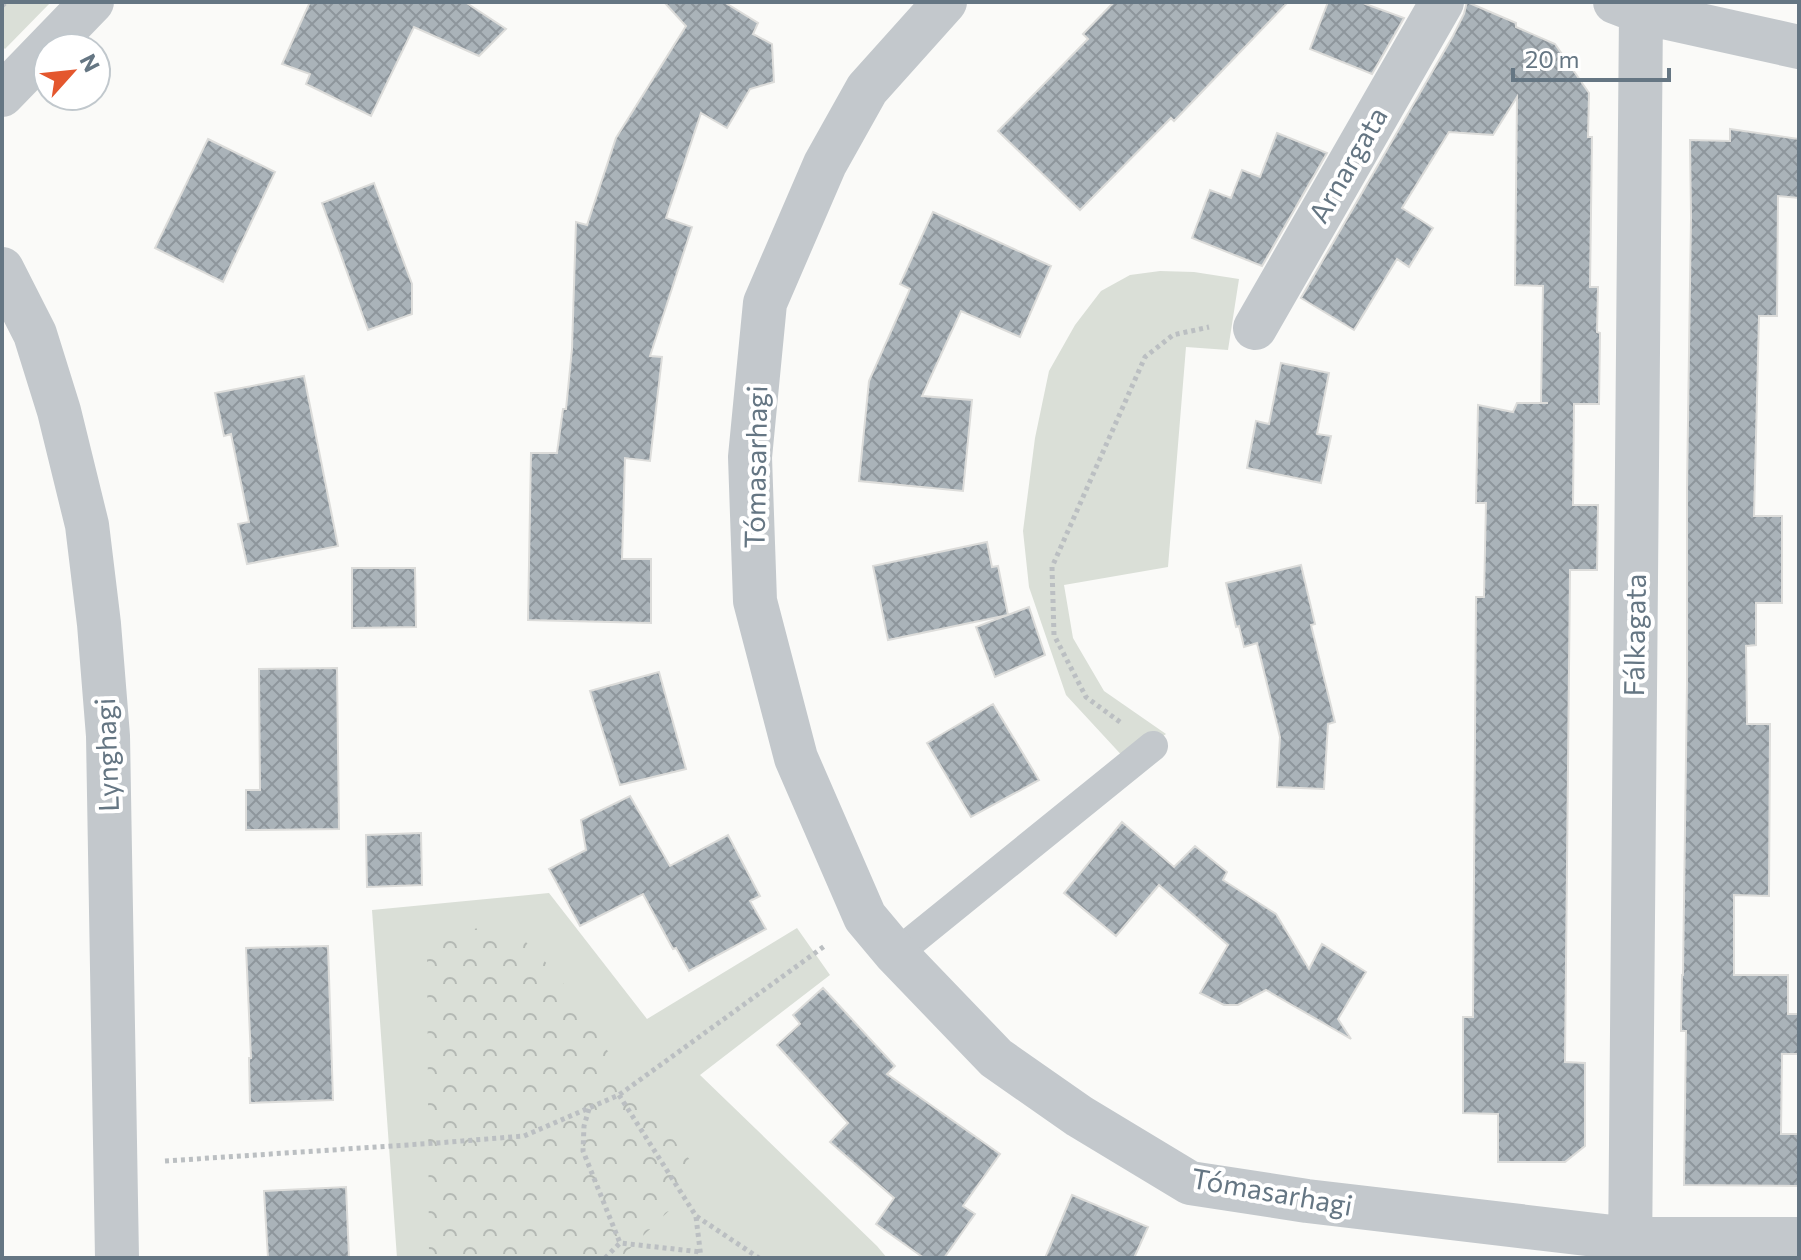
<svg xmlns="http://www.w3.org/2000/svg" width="1801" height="1260" font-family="Commissioner,sans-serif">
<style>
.grass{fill:#dadfd7}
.park{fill:url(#park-crowns)}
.building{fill:url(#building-cross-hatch);stroke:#dcdcda;stroke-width:2}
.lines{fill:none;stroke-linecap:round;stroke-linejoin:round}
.path{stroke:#bbbfc2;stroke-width:5;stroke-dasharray:4 4;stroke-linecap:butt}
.service{stroke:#c3c8cc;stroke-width:30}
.minor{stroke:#c3c8cc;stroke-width:44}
.tertiary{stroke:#c3c8cc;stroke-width:44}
.labels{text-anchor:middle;stroke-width:8;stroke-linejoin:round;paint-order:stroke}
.street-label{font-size:28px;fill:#657683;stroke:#fff}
</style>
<defs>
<pattern id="park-crowns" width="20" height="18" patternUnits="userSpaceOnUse" patternTransform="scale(2)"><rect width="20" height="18" fill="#dadfd7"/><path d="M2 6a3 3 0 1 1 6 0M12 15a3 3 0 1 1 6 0" fill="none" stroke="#b4b9b4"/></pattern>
<pattern id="building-cross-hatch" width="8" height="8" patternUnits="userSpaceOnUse" patternTransform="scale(2)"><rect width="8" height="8" fill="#aab3b9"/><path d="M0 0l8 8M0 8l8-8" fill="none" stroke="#8e969c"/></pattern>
</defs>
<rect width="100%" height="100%" fill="#fafaf8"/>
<path class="grass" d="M 2,2 L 51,2 L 5,49 L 2,46 Z
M 1160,271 L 1194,272 L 1239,279 L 1228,350 L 1186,347 L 1168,567 L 1064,585 L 1073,638 L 1104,691 L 1166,734 L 1127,761 L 1066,695 L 1029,587 L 1023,531 L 1035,438 L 1049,371 L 1075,325 L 1101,291 L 1130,275 Z
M 549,893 L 647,1019 L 797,928 L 830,975 L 700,1075 L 877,1246 L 887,1258 L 397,1258 L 372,910 Z"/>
<path class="park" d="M 485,925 L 521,937 L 557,974 L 636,1094 L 704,1177 L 620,1258 L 429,1258 L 427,947 Z"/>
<path class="building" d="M 310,2 L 465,2 L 506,29 L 479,56 L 414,27 L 371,116 L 306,84 L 310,74 L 282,64 Z
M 664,2 L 724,2 L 758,23 L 753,34 L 772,44 L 774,82 L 750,89 L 727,128 L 701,113 L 666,218 L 692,227 L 650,356 L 662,357 L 650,461 L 625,458 L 622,559 L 651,559 L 651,623 L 528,620 L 531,453 L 557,453 L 563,409 L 566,409 L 572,349 L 576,222 L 587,225 L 616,138 L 686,26 Z
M 1114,2 L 1288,2 L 1174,121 L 1171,118 L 1080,210 L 998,131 L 1088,39 L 1083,34 Z
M 1328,2 L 1360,2 L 1404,18 L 1372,74 L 1310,49 Z
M 1467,2 L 1516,23 L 1516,27 L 1555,44 L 1589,93 L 1588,137 L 1592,137 L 1590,287 L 1598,287 L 1597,332 L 1600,333 L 1599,404 L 1574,404 L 1573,505 L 1598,505 L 1597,570 L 1570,570 L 1565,1062 L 1585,1063 L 1585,1146 L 1565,1162 L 1498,1162 L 1498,1114 L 1463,1113 L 1463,1017 L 1473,1017 L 1476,597 L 1484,597 L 1486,503 L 1476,503 L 1478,405 L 1513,412 L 1517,403 L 1548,403 L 1541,403 L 1543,286 L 1515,285 L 1517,97 L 1493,135 L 1449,132 L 1402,208 L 1433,228 L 1409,267 L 1397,259 L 1354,330 L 1301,298 L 1453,36 L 1464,14 Z
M 1730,129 L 1799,139 L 1799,198 L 1778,196 L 1777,316 L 1759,316 L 1754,516 L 1782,516 L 1782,603 L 1756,603 L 1756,645 L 1746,646 L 1747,724 L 1770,724 L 1769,896 L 1734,895 L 1734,975 L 1788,975 L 1788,1014 L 1799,1014 L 1799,1054 L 1782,1054 L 1781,1134 L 1799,1134 L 1799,1186 L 1684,1185 L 1686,1031 L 1681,1031 L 1682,975 L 1683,975 L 1687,684 L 1687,488 L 1691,217 L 1690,140 L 1730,141 Z
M 1277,133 L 1327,153 L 1262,266 L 1192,238 L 1210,190 L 1231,198 L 1242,170 L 1260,177 Z
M 208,139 L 275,172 L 223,282 L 155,248 Z
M 374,183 L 412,284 L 412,314 L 368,330 L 322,203 Z
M 933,212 L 1051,266 L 1020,337 L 961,311 L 922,396 L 972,400 L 963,491 L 859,481 L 869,381 L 910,289 L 900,284 Z
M 1281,363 L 1329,373 L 1317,434 L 1331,436 L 1321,483 L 1247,468 L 1256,421 L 1269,424 Z
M 304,376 L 338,546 L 247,564 L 238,524 L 249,522 L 231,434 L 224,436 L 215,393 Z
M 987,542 L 992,567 L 998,566 L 1008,615 L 888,640 L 873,566 Z
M 1301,565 L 1315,624 L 1311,625 L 1335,722 L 1328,724 L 1324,789 L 1277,787 L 1280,737 L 1257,643 L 1244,647 L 1239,626 L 1236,627 L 1226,583 Z
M 352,568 L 415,568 L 416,627 L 352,628 Z
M 1029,607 L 1045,655 L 995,677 L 976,627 Z
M 337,668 L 339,829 L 246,830 L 246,790 L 260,790 L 259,669 Z
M 659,672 L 686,769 L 620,785 L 590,691 Z
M 993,704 L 1039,780 L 971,817 L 927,743 Z
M 630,796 L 670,866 L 728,835 L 760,896 L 750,901 L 766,929 L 689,971 L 676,948 L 673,949 L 643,894 L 580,926 L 549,869 L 586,850 L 581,820 Z
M 1122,822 L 1174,867 L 1195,846 L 1227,872 L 1223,880 L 1276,914 L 1309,969 L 1322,944 L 1366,972 L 1338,1019 L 1351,1039 L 1266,990 L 1238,1005 L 1224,1005 L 1200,993 L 1228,945 L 1159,885 L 1116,936 L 1064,893 Z
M 421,833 L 422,885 L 367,887 L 366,835 Z
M 328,946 L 333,1100 L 250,1103 L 249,1058 L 251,1058 L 246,948 Z
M 823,988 L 895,1066 L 887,1074 L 1000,1154 L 963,1206 L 975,1214 L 944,1258 L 924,1258 L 876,1224 L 894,1198 L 830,1142 L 848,1123 L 777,1045 L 800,1024 L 793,1015 Z
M 346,1187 L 349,1258 L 268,1258 L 264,1191 Z
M 1072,1195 L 1148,1227 L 1134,1258 L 1045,1258 Z"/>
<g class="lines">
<path class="path" d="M 2,6 L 6,2
M 1120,722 L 1086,697 L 1054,635 L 1052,567 L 1145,357 L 1173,335 L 1209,327
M 619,1095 L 696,1216 L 759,1258
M 589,1109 L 584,1126 L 583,1151 L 620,1243
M 165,1161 L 437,1143 L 524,1136 L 619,1095 L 826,945
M 696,1217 L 701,1258
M 605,1258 L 620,1243 L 701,1252"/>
<path class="service" d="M 896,954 L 1153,746"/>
<path class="minor" d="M 945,2 L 867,89 L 825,164 L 765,303 L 750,457 L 755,601 L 796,758 L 865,917 L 896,954 L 996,1058 L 1079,1116 L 1190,1183 L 1307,1201 L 1630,1239 L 1799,1239
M 1615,2 L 1641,12 L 1799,47
M 1255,328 L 1442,2
M 1630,1258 L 1641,12"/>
<path class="tertiary" d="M 2,95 L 92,2
M 2,269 L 35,334 L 59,411 L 87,525 L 99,624 L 108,736 L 117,1258"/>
</g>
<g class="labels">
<g class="street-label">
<text transform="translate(1348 165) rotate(-60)" y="10">Arnargata</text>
<text transform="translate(756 467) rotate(-89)" y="10">Tómasarhagi</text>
<text transform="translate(1635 635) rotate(-89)" y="10">Fálkagata</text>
<text transform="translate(107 755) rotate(-92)" y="10">Lynghagi</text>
<text transform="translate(1272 1192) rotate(10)" y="10">Tómasarhagi</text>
</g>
</g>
<rect width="1801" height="1260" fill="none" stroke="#657683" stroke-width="8"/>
<g transform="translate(72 72) rotate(63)"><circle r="38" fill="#ffffff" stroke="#c1c8cd" stroke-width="2"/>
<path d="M0-6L14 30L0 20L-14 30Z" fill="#e4572e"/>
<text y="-12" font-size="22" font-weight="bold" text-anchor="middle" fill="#657683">N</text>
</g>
<path d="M1513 68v12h156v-12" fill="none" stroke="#657683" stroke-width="4"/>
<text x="1525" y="68" font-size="24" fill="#657683" stroke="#ffffff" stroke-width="6" paint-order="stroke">20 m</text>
</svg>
